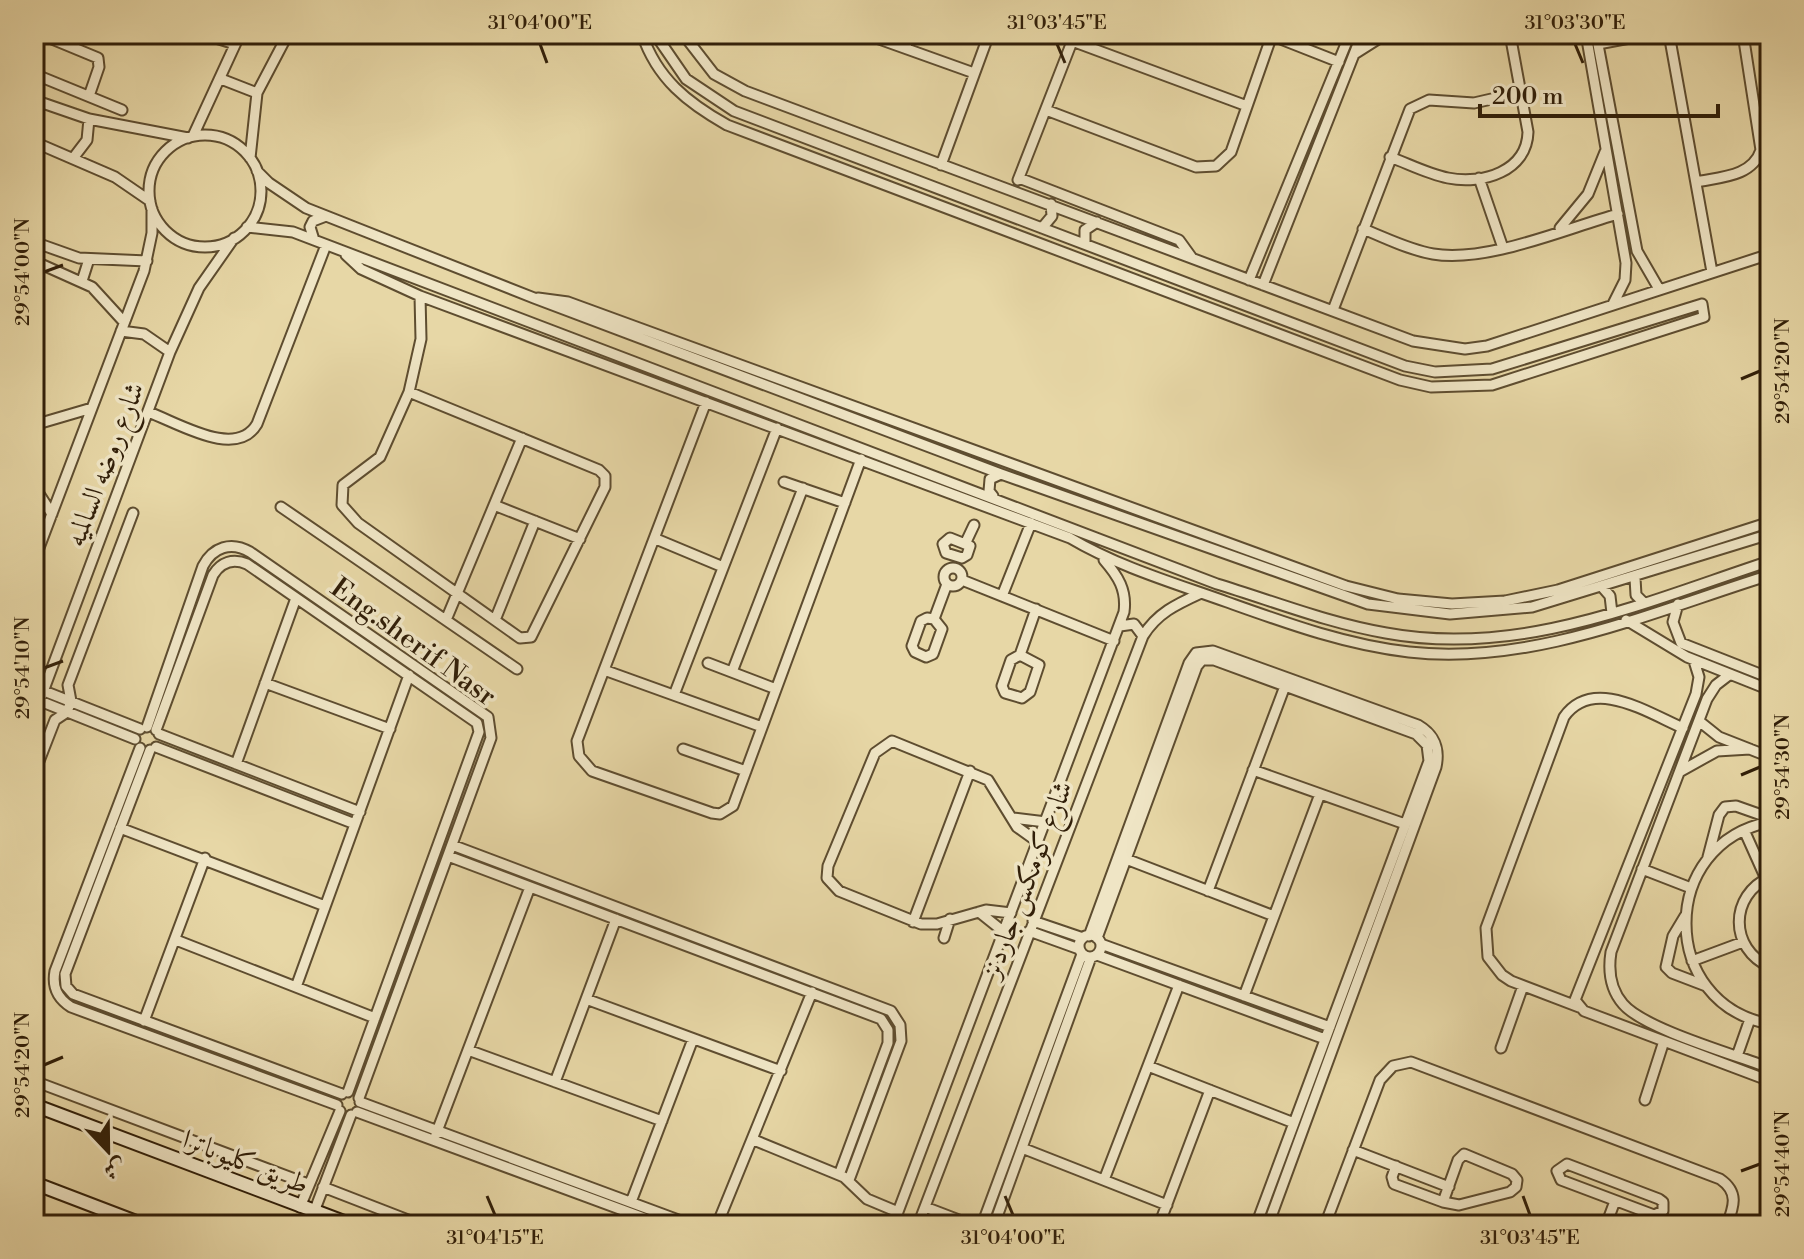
<svg xmlns="http://www.w3.org/2000/svg" width="1804" height="1259" font-family="'Libre Bodoni',Amiri,serif">
<style>
.lines{fill:none;stroke-linecap:round;stroke-linejoin:round}
.minor-casing{stroke:#5e4d30;stroke-width:13}
.secondary-casing{stroke:#311f09;stroke-width:16}
.minor{stroke:#efe5c5;stroke-width:9}
.secondary{stroke:#efe5c5;stroke-width:12}
.ticks{fill:none;stroke:#311f09;stroke-width:3}
.labels{text-anchor:middle;stroke-width:7;stroke-linejoin:round;paint-order:stroke}
.street-label{font-size:28px;fill:#311f09;stroke:#efe5c5}
.neatline{fill:none;stroke:#311f09;stroke-width:3}
.ticks-label{font-size:20px;text-anchor:middle;fill:#311f09}
</style>
<rect width="100%" height="100%" fill="#e7d7a6"/>
<filter id="stains"><feTurbulence type="fractalNoise" baseFrequency=".0025" numOctaves="4"/><feColorMatrix values="0 0 0 0 .2 0 0 0 0 .09 0 0 0 0 .02 0 0 0 .5 -.17"/></filter>
<radialGradient id="worn" r=".72"><stop offset=".6" stop-color="#630" stop-opacity="0"/><stop offset="1" stop-color="#630" stop-opacity=".3"/></radialGradient>
<g class="lines">
<g class="minor-casing">
<path id="minor" d="M 40,34 L 98,58 L 99,67 L 89,96
M 203,34 L 235,44
M 642,34 C 657,79 688,103 727,125 L 1400,380 L 1431,387 L 1492,385 L 1704,317 L 1702,304 L 1492,369 L 1435,372 L 1405,366 L 734,111 L 686,79 L 655,34
M 683,34 L 714,74 L 745,91 L 1413,341 L 1465,349 L 1487,346 L 1770,254
M 865,34 L 974,73
M 1268,34 L 1339,62
M 1586,34 L 1626,263 L 1625,280 L 1613,304
M 1596,34 L 1637,251 L 1659,289
M 1669,34 L 1712,272
M 1072,41 L 1247,106
M 1598,44 L 1651,34
M 905,48 L 911,34
M 1356,53 L 1386,34
M 34,74 L 122,110
M 221,79 L 257,93
M 34,100 L 89,119 L 188,138
M 1046,110 L 1196,167 L 1216,166 L 1231,152 L 1272,35
M149 191a56 56 0 1 1 112 0a56 56 0 1 1-112 0Z
M 193,136 L 240,34
M 34,142 L 115,177 L 150,201
M 74,157 L 87,140 L 89,119
M 1390,157 C 1409,164 1428,174 1448,178 C 1483,185 1527,171 1528,132 L 1510,34
M 250,158 L 257,93 L 288,34
M 941,165 L 989,34
M 257,171 L 269,183 L 306,208 L 534,298 L 1001,474 L 1368,604 L 1450,614 L 1532,607 L 1770,534
M 1019,178 L 1179,240 L 1192,258
M 1479,178 L 1503,248
M 1018,180 L 1075,34
M 1696,182 C 1720,177 1752,177 1761,150 L 1743,34
M 247,227 L 293,232 L 1217,584 C 1273,601 1328,623 1386,633 C 1520,658 1645,602 1770,561
M 1042,228 L 1052,216 L 1051,204
M 1560,228 L 1588,194 L 1605,152
M 1363,229 C 1386,238 1409,250 1433,254 C 1487,263 1564,229 1618,214
M 314,240 L 310,227 L 313,221 L 326,216
M 34,242 L 79,258 L 147,261
M 1085,244 L 1085,230 L 1097,222
M 346,255 L 361,269 L 420,296 L 1070,538 C 1119,567 1174,583 1227,602 C 1286,623 1346,645 1409,652 C 1533,666 1654,611 1770,575
M 34,261 L 92,287 L 124,322
M 1249,280 L 1350,34
M 82,281 L 89,259
M 1263,285 L 1362,34
M 538,298 L 568,302 L 1346,586 L 1398,599 L 1452,604 L 1505,601 L 1558,590 L 1770,522
M 1333,310 L 1410,109 L 1429,100 L 1474,103 L 1522,92
M 121,331 L 144,334 L 170,352
M 409,392 L 599,470 L 605,476 L 605,487 L 531,637 L 520,638 L 358,523 L 342,505 L 343,485 L 380,457 L 409,392 L 421,339 L 420,296
M 706,402 L 577,741 L 579,756 L 592,771 L 712,813 L 720,814 L 733,806 L 861,459
M 148,412 C 177,422 236,460 257,424 L 326,245
M 34,425 L 92,408
M 784,482 L 845,503
M 34,486 L 52,514
M 993,496 L 989,491 L 990,479 L 1001,474
M 494,505 L 580,539
M 281,507 L 517,669
M 950,538 L 970,546 L 967,555 L 962,558 L 946,553 L 943,544 Z
M 656,539 L 723,567
M 966,542 L 974,525
M 34,561 L 144,271 L 152,233 L 152,209
M944 577a9 9 0 1 1 18 0a9 9 0 1 1-18 0Z
M 1635,578 L 1636,595 L 1644,603
M 962,580 L 1114,641
M 1603,588 L 1610,596 L 1612,613
M 1002,596 L 1031,523
M 1678,604 L 1673,622 L 1681,643 L 1770,678
M 927,618 L 934,619 L 942,629 L 933,654 L 926,657 L 915,652 L 912,646 L 921,621 Z
M 934,619 L 947,584
M 446,620 L 522,438
M 495,620 L 535,521
M 1626,620 L 1687,657 L 1770,690
M 1120,626 L 1134,624 L 1143,636
M 1020,655 L 1039,665 L 1030,692 L 1022,698 L 1005,693 L 1002,686 L 1011,660 Z
M 1020,655 L 1036,609
M 1694,661 L 1699,677 L 1696,694 L 1575,1000 L 1584,1011 L 1770,1081
M 708,663 L 776,689
M 604,670 L 762,727
M 732,672 L 803,488
M 1729,675 L 1716,685 L 1707,699 L 1611,952 C 1608,971 1610,989 1623,1004 C 1644,1029 1736,1055 1770,1068
M 265,683 L 390,729
M 44,691 L 140,729
M 674,695 L 777,428
M 40,701 L 135,739
M 34,716 L 170,352 L 199,288 L 234,238
M 1699,721 L 1719,737 L 1770,757
M 147,727 L 203,566 C 213,547 231,541 250,552 L 488,717 L 491,738 L 359,1098
M 156,730 L 213,575 C 221,562 233,558 247,564 L 477,723 L 479,732 L 348,1092
M 159,734 L 360,812
M 156,747 L 355,824
M 140,748 L 55,971 C 52,987 57,998 71,1007 L 337,1105
M 683,749 L 746,771
M 150,750 L 65,974 L 66,986 L 73,994 L 342,1094
M 236,764 L 296,598
M 1253,770 L 1405,824
M 1681,771 L 1717,751 L 1750,749
M 34,774 L 55,720 L 67,712 L 71,701 L 68,685 L 133,513
M 1013,818 L 1046,822
M 1770,822 C 1658,843 1658,1004 1770,1024
M 120,828 L 325,906
M 1744,830 L 1766,879
M 452,845 L 891,1011 L 900,1025 L 901,1041 L 849,1180
M 448,856 L 881,1019 L 888,1030 L 888,1043 L 839,1175
M 1708,857 L 1719,815 L 1725,807 L 1736,806 L 1770,818
M 1126,859 L 1274,916
M 1642,869 L 1691,888
M 1770,877 C 1729,895 1729,949 1770,967
M 1208,891 L 1285,686
M 979,912 L 1004,932
M 1011,913 L 986,910 L 937,924 L 921,924 L 839,891 L 827,878 L 828,866 L 875,753 L 892,741 L 988,780 L 1017,827 L 1038,842
M 1685,916 L 1673,936 L 1666,967 L 1672,973 L 1706,986
M 1033,921 L 1083,938
M 913,922 L 970,771
M 1029,931 L 1079,949
M1079 946a11 11 0 1 1 22 0a11 11 0 1 1-22 0Z
M 1089,936 L 1189,663 L 1196,653 L 1213,651 L 1418,725 C 1435,735 1440,748 1436,767 L 1268,1225
M 944,938 L 950,919
M 1097,938 L 1197,666 L 1202,660 L 1214,660 L 1416,734 L 1427,745 L 1429,761 L 1256,1225
M 176,940 L 375,1018
M 1101,944 L 1330,1027
M 1097,955 L 1325,1039
M 1692,961 L 1743,942
M 296,987 L 409,675
M 1244,996 L 1320,794
M 586,999 L 781,1071
M 1579,1007 L 1511,981 L 1502,975 L 1488,957 L 1486,928 L 1564,717 C 1593,676 1648,713 1683,728
M 144,1021 L 205,858
M 1501,1048 L 1523,986
M 468,1050 L 662,1121
M 1737,1056 L 1750,1019
M 1148,1066 L 1294,1123
M 34,1081 L 308,1184
M 555,1082 L 616,919
M 1645,1100 L 1664,1041
M 360,1102 L 692,1225
M 357,1112 L 663,1225
M 436,1134 L 530,887
M 754,1140 L 844,1177 L 867,1199 L 898,1212
M 1022,1148 L 1167,1205
M 1353,1150 L 1449,1187
M 1567,1164 L 1659,1199 L 1663,1202 L 1663,1211 L 1654,1215 L 1561,1180 L 1557,1171 Z
M 1396,1166 L 1392,1177 L 1394,1184 L 1443,1202 L 1458,1160 L 1464,1154 L 1512,1174 L 1517,1180 L 1516,1187 L 1510,1192 L 1459,1205 L 1443,1202
M 1104,1180 L 1179,985
M 323,1187 L 421,1225
M 631,1202 L 693,1039
M 300,1207 L 340,1111
M 925,1207 L 972,1225
M 314,1212 L 351,1115
M 921,1217 L 942,1225
M 1329,1217 L 1349,1225
M 717,1225 L 812,992
M 893,1225 L 1124,612 C 1127,590 1118,576 1104,560
M 918,1225 L 1143,636 C 1157,613 1177,604 1201,593
M 982,1225 L 1082,954
M 994,1225 L 1091,957
M 1159,1225 L 1210,1090
M 1325,1225 L 1380,1080 L 1393,1066 L 1411,1062 L 1720,1179 C 1739,1192 1734,1206 1727,1225
M 1606,1225 L 1615,1201"/>
</g>
<g class="secondary-casing">
<path id="secondary" d="M 34,1105 L 352,1225
M 34,1183 L 144,1225"/>
</g>
<use href="#minor" class="minor"/>
<use href="#secondary" class="secondary"/>
</g>
<path class="ticks" d="M 540,44 L 547,63M 1057,44 L 1065,63M 1575,44 L 1583,63M 44,272 L 63,265M 1741,379 L 1760,371M 44,668 L 63,661M 1741,775 L 1760,767M 44,1065 L 63,1057M 1741,1171 L 1760,1164M 487,1196 L 495,1215M 1005,1196 L 1013,1215M 1523,1196 L 1530,1215"/>
<g class="labels">
<g class="street-label">
<text transform="translate(104 464) rotate(-69)" y="10">شارع روضه السالميه</text>
<text transform="translate(414 641) rotate(36)" y="10">Eng.sherif Nasr</text>
<text transform="translate(1026 879) rotate(-69)" y="10">شارع كومكس جاردنز</text>
<text transform="translate(246 1161) rotate(21)" y="10">طريق كليوباترا</text>
</g>
</g>
<rect width="1804" height="1259" fill="none" stroke="#e7d7a6" stroke-width="88"/>
<g transform="translate(108 1151) rotate(158)" stroke="#efe5c5" stroke-width="6" paint-order="stroke">
<path d="M0-6L14 30L0 20L-14 30Z" fill="#311f09"/>
<text y="-12" font-size="22" font-weight="bold" text-anchor="middle" fill="#311f09">ش</text>
</g>
<path d="M1480 104v12h238v-12" fill="none" stroke="#311f09" stroke-width="4"/>
<text x="1492" y="104" font-size="24" fill="#311f09" stroke="#efe5c5" stroke-width="6" paint-order="stroke">200 m</text>
<rect x="44" y="44" width="1716" height="1171" class="neatline"/>
<g class="ticks-label">
<text x="540" y="29">31°04'00"E</text>
<text x="1057" y="29">31°03'45"E</text>
<text x="1575" y="29">31°03'30"E</text>
<text transform="translate(22 272) rotate(-90)" y="7">29°54'00"N</text>
<text transform="translate(1782 371) rotate(-90)" y="7">29°54'20"N</text>
<text transform="translate(22 668) rotate(-90)" y="7">29°54'10"N</text>
<text transform="translate(1782 767) rotate(-90)" y="7">29°54'30"N</text>
<text transform="translate(22 1065) rotate(-90)" y="7">29°54'20"N</text>
<text transform="translate(1782 1164) rotate(-90)" y="7">29°54'40"N</text>
<text x="495" y="1244">31°04'15"E</text>
<text x="1013" y="1244">31°04'00"E</text>
<text x="1530" y="1244">31°03'45"E</text>
</g>
<rect width="100%" height="100%" filter="url(#stains)"/>
<rect width="100%" height="100%" fill="url(#worn)"/>
</svg>
